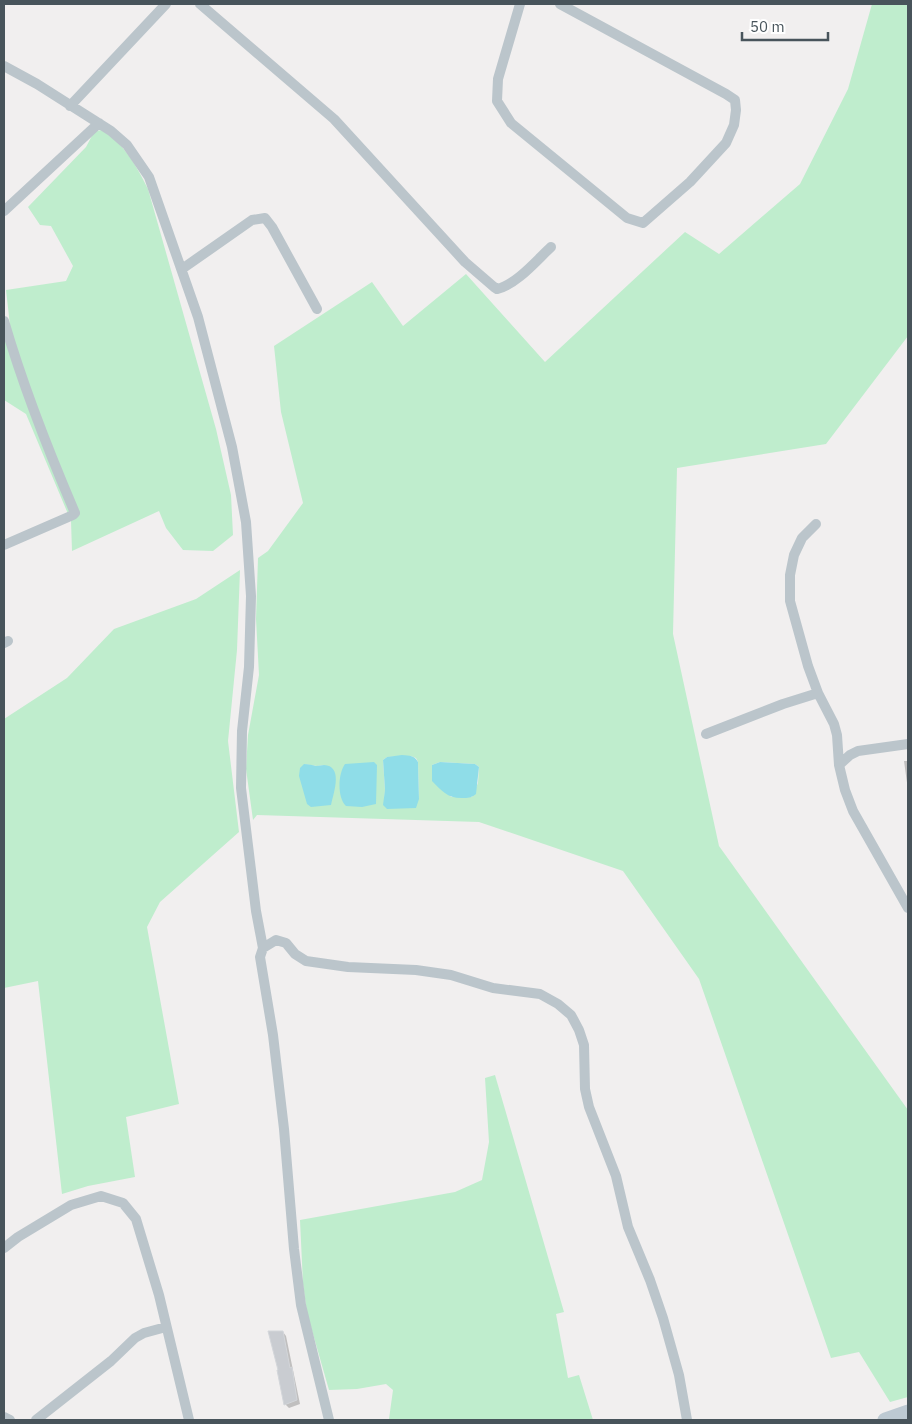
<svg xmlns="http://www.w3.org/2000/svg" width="912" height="1424" font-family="'IBM Plex Sans',sans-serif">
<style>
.green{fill:#bfedcd;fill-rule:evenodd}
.water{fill:#8fdde8}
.shadow{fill:#0003}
.building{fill:#c9ccd1;stroke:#d3d6da}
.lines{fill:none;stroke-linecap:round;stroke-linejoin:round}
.street{stroke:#bbc5cb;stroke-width:10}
.secondary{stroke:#bdc9d2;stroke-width:15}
</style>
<rect width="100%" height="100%" fill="#f1efef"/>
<path class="green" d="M 872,4 L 908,4 L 908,336 L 826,444 L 677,468 L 673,634 L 719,846 L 908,1110 L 908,1397 L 890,1402 L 859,1352 L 831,1358 L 699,979 L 623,871 L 479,822 L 257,815 L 253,820 L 246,769 L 248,735 L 259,675 L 256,619 L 258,558 L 268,551 L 303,503 L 281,412 L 274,346 L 372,282 L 403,326 L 466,274 L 545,362 L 685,232 L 719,254 L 800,184 L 848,89 ZM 411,756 L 416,758 L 418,762 L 419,799 L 384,805 L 385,790 L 383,760 L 387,757 ZM 440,762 L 475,764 L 479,767 L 478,783 L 472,797 L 451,797 L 432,765 ZM 304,764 L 317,766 L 324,765 L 331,805 Z
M 101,130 C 123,141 137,167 148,189 L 216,429 L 231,495 L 233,535 L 213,551 L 183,550 L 166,528 L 159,511 L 72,551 L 71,521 L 26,414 L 4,400 L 4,336 L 10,325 L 6,290 L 66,281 L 73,266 L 51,226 L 40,225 L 28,207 L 86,147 L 94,132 Z
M 240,570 L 237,650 L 228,741 L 239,832 L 160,902 L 147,927 L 179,1104 L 126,1117 L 135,1177 L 88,1186 L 62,1194 L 38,981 L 4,988 L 4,719 L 67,678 L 114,629 L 196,599 Z
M 495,1075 L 564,1312 L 556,1314 L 568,1378 L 579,1375 L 593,1420 L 386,1420 L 389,1419 L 393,1390 L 386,1384 L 357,1389 L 329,1390 L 307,1313 L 303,1284 L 300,1220 L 455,1192 L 482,1180 L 489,1142 L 485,1078 Z"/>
<path class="water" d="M 402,755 C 410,756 414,755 418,762 L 419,799 L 416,808 L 387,809 L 383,805 L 385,790 L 383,760 L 387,757 Z
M 374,762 L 377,765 L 376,804 L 362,807 L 346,806 C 337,797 338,774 345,764 Z
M 440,762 L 475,764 L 479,767 L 476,794 C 472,797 470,798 464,798 C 448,799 442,791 432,781 L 432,765 Z
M 304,764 C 309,764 312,765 316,766 C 319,766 321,765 324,765 C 344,766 333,794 331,805 L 311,807 L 307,804 L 299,776 L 300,768 Z"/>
<path class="shadow" d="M 904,761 L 908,761 L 908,790 Z
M 283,1332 L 286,1336 L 300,1404 L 289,1408 L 285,1404 Z"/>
<path class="building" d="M 268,1331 L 283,1331 L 290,1368 L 292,1367 L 297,1400 L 284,1405 L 277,1370 L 278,1370 Z"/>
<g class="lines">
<path class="street" d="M 200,4 L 334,119 L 465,262 L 494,287 L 497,289 C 516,285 537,260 551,247
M 520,4 L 498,79 L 497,101 L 511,123 L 627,218 L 643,223 L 690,182 L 726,143 L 734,125 L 736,110 L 735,100 L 726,94 L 560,4
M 4,66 L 37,84 L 111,131 L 127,145 L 149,177 L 198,317 L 232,447 L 246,522 L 251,596 L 249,667 L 242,731 L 241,788 L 256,911 L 263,948 L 260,957 L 273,1035 L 284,1129 L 294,1249 L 301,1305 L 329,1420
M 70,106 L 166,4
M 4,211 L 99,123
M 182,269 L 252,220 L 265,218 L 272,227 L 317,309
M 4,321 C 23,386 48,450 75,513 L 73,515 L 4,545
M 816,524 L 802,538 L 794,555 L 790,575 L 790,601 L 808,666 L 818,693 L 834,724 L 837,735 L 839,765
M 4,643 L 8,641
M 706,734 L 783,704 L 818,693
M 908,744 L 858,751 L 850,755 L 839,765 L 845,790 L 853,811 L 908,908
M 263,948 L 276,940 L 286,943 L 295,954 L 306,961 L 348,967 L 416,970 L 451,975 L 493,988 L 540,994 L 558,1004 L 571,1015 L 579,1030 L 584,1045 L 585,1089 L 589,1107 L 616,1176 L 628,1227 L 650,1280 L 663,1318 L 679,1375 L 687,1420
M 4,1248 L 18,1237 L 71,1205 L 101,1196 L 123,1203 L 136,1219 L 159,1295 L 189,1420
M 4,1417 L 10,1420
M 36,1420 L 111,1361 L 135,1338 L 144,1333 L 166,1327"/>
<path class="secondary" d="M 885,1420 L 908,1412"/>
</g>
<rect width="912" height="1424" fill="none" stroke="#48545b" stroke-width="10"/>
<path d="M742 32v8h86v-8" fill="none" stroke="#48545b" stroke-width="2.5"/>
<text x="750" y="32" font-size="15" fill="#48545b" stroke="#ffffff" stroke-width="4" paint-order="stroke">50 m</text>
</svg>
